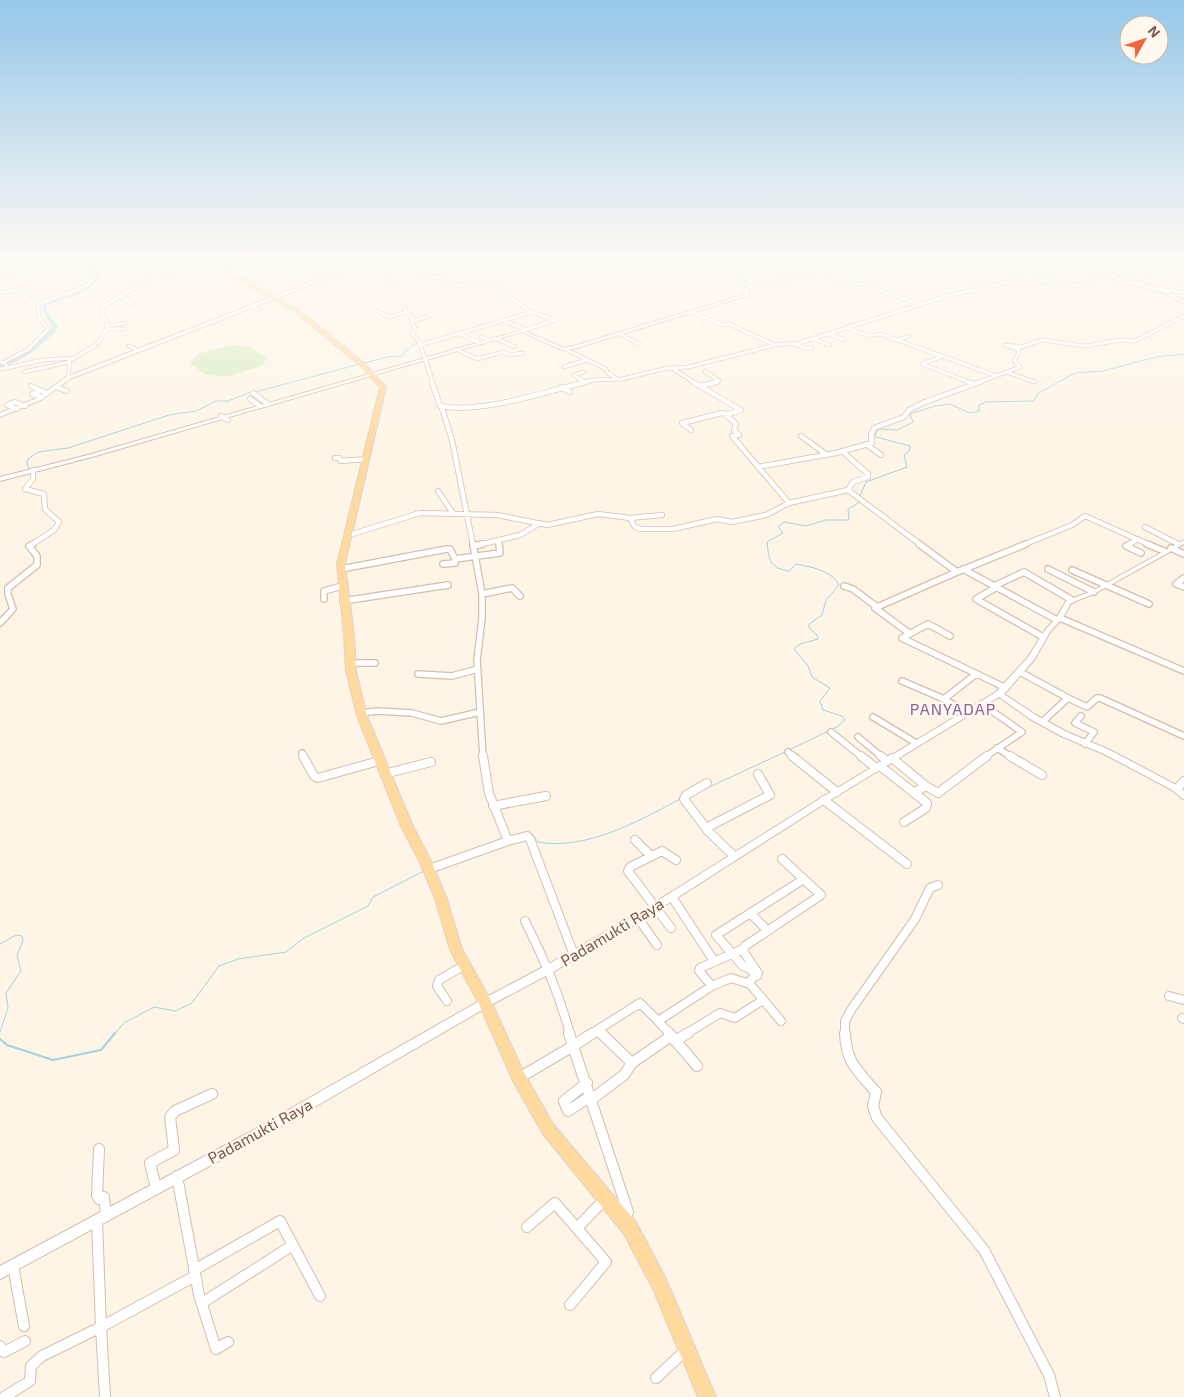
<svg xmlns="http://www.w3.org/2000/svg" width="1184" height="1397" font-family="'Exo 2',sans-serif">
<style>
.green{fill:#d5eec3}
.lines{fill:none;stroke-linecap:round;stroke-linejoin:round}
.stream-far1{stroke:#9ed5dd;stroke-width:1}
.stream{stroke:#9ed5dd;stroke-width:2}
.river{fill:#b8e4ea;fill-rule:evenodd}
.minor-far4-casing{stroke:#d4beae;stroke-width:4.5}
.minor-far3-casing{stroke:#d4beae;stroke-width:6}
.minor-far2-casing{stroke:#d4beae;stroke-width:8}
.minor-far1-casing{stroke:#d4beae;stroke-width:10}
.minor-casing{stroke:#d4beae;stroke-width:12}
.tertiary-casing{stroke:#d4beae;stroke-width:2}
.secondary-casing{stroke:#d8beaa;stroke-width:2}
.primary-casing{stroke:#ddd4cf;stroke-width:2}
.minor-far4{stroke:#fff;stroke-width:3}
.minor-far3{stroke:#fff;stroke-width:4.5}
.minor-far2{stroke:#fff;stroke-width:5.5}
.minor-far1{stroke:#fff;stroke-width:8}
.minor{stroke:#fff;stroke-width:10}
.tertiary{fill:#fff;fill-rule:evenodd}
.secondary{fill:#fff;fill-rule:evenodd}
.primary{fill:#ffd99d;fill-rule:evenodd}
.labels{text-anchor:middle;stroke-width:5;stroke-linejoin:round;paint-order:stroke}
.quarter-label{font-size:16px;letter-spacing:1px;fill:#8a639f;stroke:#fff8ef}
.near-street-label{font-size:16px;fill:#7b5948;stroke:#fff8ef}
</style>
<rect width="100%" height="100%" fill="#fef5e7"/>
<path class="green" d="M 231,345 L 250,347 L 267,358 L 262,366 L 228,376 L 206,375 L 190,363 L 198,354 Z"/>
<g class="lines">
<path class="stream-far1" d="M 375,259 L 382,264
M 399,262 L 417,269
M 402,304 L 404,312
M 364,363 L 388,357 L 402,356 L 411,346 L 420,342
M 255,392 L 360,364
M 30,471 L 27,464 L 28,459 L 38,452 L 68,448 L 169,415 L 196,411 L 216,401 L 228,401 L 251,392
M 860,496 L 866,482 L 907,467 L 904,455 L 910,450 L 910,446 L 876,437 L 875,435 L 878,429 L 897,430 L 913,422 L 910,414 L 935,406 L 950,404 L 970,413 L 979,411 L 979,405 L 986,402 L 1034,401 L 1037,394 L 1075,373 L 1103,371 L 1156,357 L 1184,354
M 789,750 L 837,727 L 845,720 L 842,716 L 823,710 L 820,701 L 830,688 L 812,677 L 808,666 L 794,649 L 800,644 L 818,639 L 817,635 L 809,628 L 809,624 L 822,615 L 826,600 L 839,585 C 831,570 811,567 796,564 L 789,571 C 769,568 769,560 767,542 L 783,533 L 778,527 L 784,522 L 806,526 L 826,520 L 849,520 L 848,509 L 860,502
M 705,789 L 785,752
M 528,834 L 532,834 L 538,842 C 585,851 639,821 680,799
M 0,944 L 16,935 L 22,936 L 23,940 L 17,955 L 21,971 L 6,993 L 8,1008 L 0,1032
M 114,1034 L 124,1023 L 154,1007 L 175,1011 L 192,1003 L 219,966 L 238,959 L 286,952 L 304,938 L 368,906 L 373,897 L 424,871"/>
<path class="stream" d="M 0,1039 L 7,1045 L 53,1060 L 101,1050 L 115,1033"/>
<path class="river" d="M 94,258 L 99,258 L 93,265 L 94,273 L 100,277 C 88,296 67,297 47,306 L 46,310 L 58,327 L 58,328 C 41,347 24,361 0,368 L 0,364 C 22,358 38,344 53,327 L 42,310 L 43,304 C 61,296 84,295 96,277 L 90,274 L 89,265 Z"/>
<g class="minor-far4-casing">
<path id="minor-far4" d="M 393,258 L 399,261 L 383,265 L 399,301 L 402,301 L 406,311 L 413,320 L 412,323 L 415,328 L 412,334 L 419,341 L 433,383
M 769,258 L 775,258
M 1006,258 L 992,262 L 1022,272
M 1020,258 L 1034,263 L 1045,259
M 1122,258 L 1147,267
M 1142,258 L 1152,261
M 1086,260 L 1108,266
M 800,261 L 809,258
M 387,271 L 397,269 L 417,277 L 426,275 L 433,278 L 440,277 L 458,286 L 468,282
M 815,271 L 853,285 L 863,284 L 920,305
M 153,276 L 170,274 L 176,277
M 1109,276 L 1132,270 L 1161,268 L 1164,267 L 1163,264 L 1165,263 L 1184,266
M 1026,277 L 1044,282 L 1052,280 L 1073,286 L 1085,282 L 1082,280 L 1105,275
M 1184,277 L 1180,281 L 1184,283
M 0,278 L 10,276
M 740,280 L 753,287
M 480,281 L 507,294 L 530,312
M 1136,284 L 1151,280
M 1156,289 L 1184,292
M 0,293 L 24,288 L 24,292 L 31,291 L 35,293 L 25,296 L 23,305
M 123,298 L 133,302 L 129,304
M 252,306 L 259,310
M 377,311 L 389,317 L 407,312
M 691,312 L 723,325 L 729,324 L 775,345
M 503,320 L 526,330
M 413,321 L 426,317
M 108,326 L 125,323
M 847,328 L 869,336 L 881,334 L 997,376
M 107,329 L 124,329
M 522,331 L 555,320
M 459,334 L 478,342
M 620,334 L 639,344
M 829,334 L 844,340
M 481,337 L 488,340
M 495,338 L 515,347
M 813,339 L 830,345
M 897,340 L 909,336
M 795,344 L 807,349 L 812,347
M 420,345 L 532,312 L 555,320
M 129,346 L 138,350
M 456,349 L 477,359 L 503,352 L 510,355 L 523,353
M 565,349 L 606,369 L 607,372 L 617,379
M 943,356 L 922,364 L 971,383
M 0,362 L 5,363 L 7,368 L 0,369
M 4,362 L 29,349 L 48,329 L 39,317 L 38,304 L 80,289 L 91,282 L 91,278 L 85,271 L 85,264 L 92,258
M 564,367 L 587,360
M 7,368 L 43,360 L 73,358
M 672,368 L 695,383
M 705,371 L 719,381 L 712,383
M 24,372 L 69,362
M 584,372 L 574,375 L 584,382
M 1006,372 L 1035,382
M 68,378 L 70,360 C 88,350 102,345 108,324 L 102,314 L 102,307 L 144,282 L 157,271 L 157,265 L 146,258
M 581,383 L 593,380 L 622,379 L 667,368 L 688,367 L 775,345 L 799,343 L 947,296 L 1000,284 L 1090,258
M 977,383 L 1020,367 L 1014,360 L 1019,353 L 1018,349 L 1005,345 L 1021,347 L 1042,340 L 1085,346 L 1120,340 L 1135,341 L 1184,316"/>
</g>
<g class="minor-far3-casing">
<path id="minor-far3" d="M 432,382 L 440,406 C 482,414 544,392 586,382
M 693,382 L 741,410 L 726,415 L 736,424 L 734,430 L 739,435 L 732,436 L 789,503
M 968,382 L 974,384
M 31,386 L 47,393
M 700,386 L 717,382
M 56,387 L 67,391
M 561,387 L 570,392
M 40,391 L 32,394 L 42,397
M 253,393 L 268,404
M 250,399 L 260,406
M 442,408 L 452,440 L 473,545
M 17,409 L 7,405 L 15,402 L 25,406
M 221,416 L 228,420
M 691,430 L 682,423 L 722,413 L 727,414
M 801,436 L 827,455
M 866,444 L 881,455
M 335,458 L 339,458 L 341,461 L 367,459
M 758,467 L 836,453 L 872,443 L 871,435 L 874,428 L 904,417 L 909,410 L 925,402 L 980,382
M 848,490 L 921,545
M 438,491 L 452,512
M 630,518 L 662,515
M 1145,527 L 1178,544
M 349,535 L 420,513 L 497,515 L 547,525 L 598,514 L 630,518 L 635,527 L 641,529 L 673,529 L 717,519 L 732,522 L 766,515 L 789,503 L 848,490 L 853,482 L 868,477 L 868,474 L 842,451
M 498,540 L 499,545
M 31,545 L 54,530 L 59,522 L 45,509 L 44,494 L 25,489 L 33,479 L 33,470
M 478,545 L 520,535 L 540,523
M 1023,545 L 1072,525 L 1085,516 L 1150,545
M 1128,545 L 1138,539"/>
</g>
<g class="minor-far2-casing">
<path id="minor-far2" d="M 473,544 L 482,594 L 482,618 L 477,660 L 483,757
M 919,544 L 957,572 L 1026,544
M 1130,544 L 1126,546 L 1141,553
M 1147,544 L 1164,551
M 473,546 L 483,544
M 1171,548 L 1184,554
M 443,564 L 455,563 L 455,559 L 500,553 L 499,544
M 341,569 L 447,549 L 450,549 L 455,559
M 963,569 L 1057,620
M 1048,569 L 1094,592
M 1072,570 L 1149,604
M 1184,578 L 1176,584 L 1184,587
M 844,586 L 853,589 L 877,607
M 994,586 L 1024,572 L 1072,600
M 997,587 L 976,599 L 1043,637
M 482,594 L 512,588 L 520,596
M 324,599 L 324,591 L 342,586
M 343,601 L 448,585
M 1060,618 L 1184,671
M 0,623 L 13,609 L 8,594 L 8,588 L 37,565 L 37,556 L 29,546 L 33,544
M 909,633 L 875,608 L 957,572
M 950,636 L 928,624 L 902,638 L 1006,688
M 351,663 L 375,663
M 1020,672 L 1068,698 L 1042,722
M 418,674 L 452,676 L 478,669
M 902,681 L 944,699 L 967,713
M 1068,698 L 1087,707 L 1097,698 L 1100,698 L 1184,736
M 944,699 L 976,674
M 982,704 L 1022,732 L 985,757
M 361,713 L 377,711 L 412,713 L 441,721 L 480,712
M 1081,716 L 1075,723 L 1094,732 L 1085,744
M 873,717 L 916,743
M 831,732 L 862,757
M 858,737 L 882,757
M 997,748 L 1012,757
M 788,752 L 794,757
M 302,753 L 304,757"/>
</g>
<g class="minor-far1-casing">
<path id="minor-far1" d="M 303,756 L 314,776 L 318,778 L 379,761
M 483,756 L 489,793 L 508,841 L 527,836 L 530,839 L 574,955
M 792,756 L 837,792
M 861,756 L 876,768
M 881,756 L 887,761
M 1010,756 L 1042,775
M 892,758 L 926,786 L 915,792
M 880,766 L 927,803 L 926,808 L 904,822
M 384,774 L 431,762
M 707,783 L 686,795 L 684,799 L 708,831 L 734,856
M 926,786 L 938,793 L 987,756
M 1177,789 L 1184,781
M 824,800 L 907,864
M 493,806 L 546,796
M 706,828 L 770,795 L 758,774
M 635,840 L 651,856
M 429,869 L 508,841
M 672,897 L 714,961
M 750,913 L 768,931
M 638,918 L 657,945
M 525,921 C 545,961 558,991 570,1034
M 671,928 L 628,871 L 630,867 L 662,851 L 676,860
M 757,976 L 750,969 L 743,966 L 716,935 L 804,879
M 748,983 L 758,973 L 743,951 L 745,946 L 821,895 L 782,859
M 712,986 L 731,978 L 750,984 L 781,1021
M 1169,996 L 1184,1000
M 447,1001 L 437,986 L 439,980 L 465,965
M 1182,1018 L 1184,1019
M 658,1021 L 670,1034
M 598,1030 L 603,1034
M 591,1034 L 640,1003 L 658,1021 L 712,986 L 699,971 L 700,968 L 743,949
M 686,1034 L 720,1013 L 735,1018 L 763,1000
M 845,1034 L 845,1021 L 851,1010 L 915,919 L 930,888 L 938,885"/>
</g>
<g class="minor-casing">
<path id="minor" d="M 569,1033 L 573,1046 L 593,1033
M 601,1033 L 632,1063 L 671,1036
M 669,1033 L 697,1066
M 845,1033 C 846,1063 858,1071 876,1092 L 873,1106 L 877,1118 L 984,1250 L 1049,1375 L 1055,1397
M 675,1041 L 688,1033
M 519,1078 L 573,1046 L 628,1212 L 624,1220
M 587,1083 L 564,1101 L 568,1111 L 591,1096
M 592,1099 L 624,1075 L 632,1063
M 99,1149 L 97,1196 L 99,1199 L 104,1197 L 106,1216
M 177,1176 L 199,1295 L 216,1349 L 228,1342
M 156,1188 L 150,1163 L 174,1150 L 170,1117 L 175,1111 L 212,1094
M 97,1221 L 101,1327 L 195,1276
M 527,1227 L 555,1203 L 606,1262 L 570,1305
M 577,1228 L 604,1200
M 13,1266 L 24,1326
M 194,1270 L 280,1221 L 320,1296
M 202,1303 L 293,1245
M 0,1346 L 4,1352 L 25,1341
M 656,1378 L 686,1350
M 4,1397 L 30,1381 L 31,1366 L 42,1356 L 101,1327 L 105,1397"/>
</g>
<g class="tertiary-casing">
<path id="tertiary" d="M 792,258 L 798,258 L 811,263 L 811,265 L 808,267 L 817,271 L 747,290 L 750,295 L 573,349 L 562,350 L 522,332 L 92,457 L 0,481 L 0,477 L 88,455 L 522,330 L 564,348 L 570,347 L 746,294 L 743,290 L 745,288 L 811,271 L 803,267 L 807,264 Z
M 1156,288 L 1171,293 L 1184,301 L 1184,304 L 1169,295 L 1155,290 Z
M 1184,540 L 1184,544 L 1096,593 L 1071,603 L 1063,618 L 1050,632 L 1034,660 L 1004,694 L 1036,715 L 1067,732 L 1110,750 L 1180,787 L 1184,791 L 1184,799 L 1181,798 L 1174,791 L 1104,754 L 1061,736 L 1030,719 L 999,697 L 827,802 L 641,921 L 553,972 L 489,1006 L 256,1141 L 0,1279 L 0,1266 L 248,1133 L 481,1000 L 545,966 L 635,915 L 821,798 L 996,692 L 1028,657 L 1045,630 L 1057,617 L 1066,601 L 1092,591 Z"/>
</g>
<g class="secondary-casing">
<path id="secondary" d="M 372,258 L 379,258 L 70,379 L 41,400 L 0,417 L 0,413 L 37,398 L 66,377 Z
M 1048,258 L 1158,288 L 1158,289 L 1154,290 L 1040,258 Z"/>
</g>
<g class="primary-casing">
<path id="primary" d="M 221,258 L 225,258 L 227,268 L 232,273 L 296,308 L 364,363 L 386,387 L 345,564 L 354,635 L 356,671 L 367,716 L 412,824 L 432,863 L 447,899 L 462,949 L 490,999 L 524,1073 L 553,1124 L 636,1222 L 666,1279 L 716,1397 L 698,1397 L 654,1291 L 624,1234 L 543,1134 L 514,1083 L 480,1006 L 450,950 L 435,899 L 420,863 L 400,824 L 357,716 L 346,671 L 344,635 L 337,564 L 380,387 L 360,365 L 292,310 L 228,275 L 223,268 Z"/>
</g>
<use href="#minor-far4" class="minor-far4"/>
<use href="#minor-far3" class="minor-far3"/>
<use href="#minor-far2" class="minor-far2"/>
<use href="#minor-far1" class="minor-far1"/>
<use href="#minor" class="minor"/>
<use href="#tertiary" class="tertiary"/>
<use href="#secondary" class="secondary"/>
<use href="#primary" class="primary"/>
</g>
<linearGradient id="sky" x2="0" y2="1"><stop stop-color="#95c7e9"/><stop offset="0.57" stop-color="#fffaf4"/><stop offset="1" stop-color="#fffaf4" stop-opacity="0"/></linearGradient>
<rect width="1184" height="454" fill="url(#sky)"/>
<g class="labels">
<g class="quarter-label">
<text x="953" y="715">PANYADAP</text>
</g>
<g class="near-street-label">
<text transform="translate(612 932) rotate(-31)" y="6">Padamukti Raya</text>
<text transform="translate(260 1131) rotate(-29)" y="6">Padamukti Raya</text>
</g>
</g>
<g transform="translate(1144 40) rotate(50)"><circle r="24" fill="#fff8ef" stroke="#cab8ac"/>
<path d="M0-4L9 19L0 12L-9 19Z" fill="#f36541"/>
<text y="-8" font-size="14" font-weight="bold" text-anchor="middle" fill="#7b5948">N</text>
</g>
</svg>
